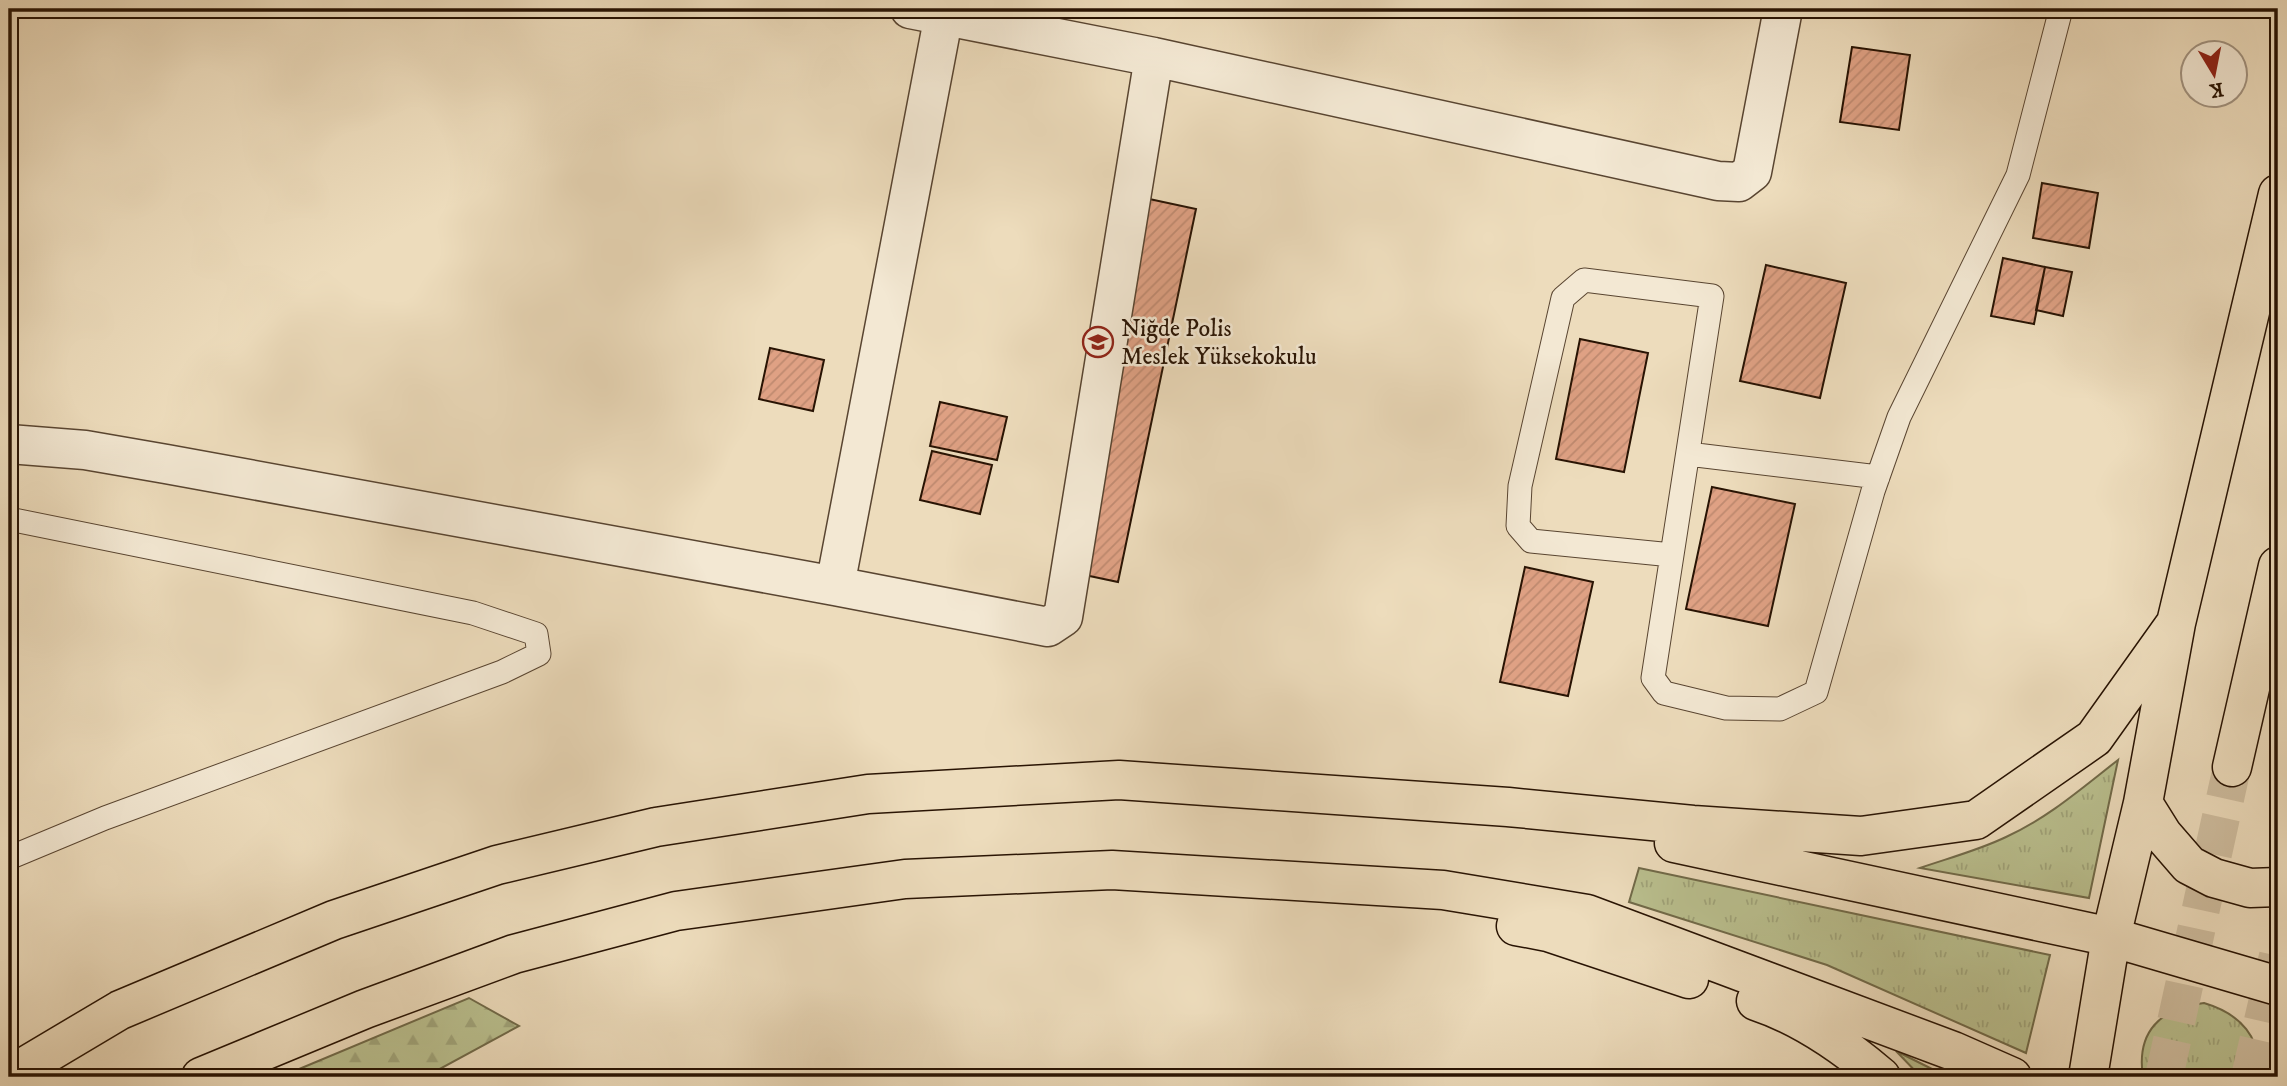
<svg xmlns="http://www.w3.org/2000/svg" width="2287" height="1086" font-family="'IM FELL DW Pica',serif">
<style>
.grass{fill:url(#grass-tufts);stroke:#716a49;stroke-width:2}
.forest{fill:url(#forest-firs);stroke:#716a49;stroke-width:2}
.building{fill:url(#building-hatch);stroke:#281303;stroke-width:2}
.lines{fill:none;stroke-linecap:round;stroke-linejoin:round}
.trunk-tunnel{stroke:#cfbea0;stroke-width:38;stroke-dasharray:38 19;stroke-linecap:butt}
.service-casing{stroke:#594531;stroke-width:25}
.minor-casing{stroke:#594531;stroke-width:41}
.trunk-casing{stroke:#281303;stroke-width:41}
.motorway-casing{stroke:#281303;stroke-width:41}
.service{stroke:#f3e8d3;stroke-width:23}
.minor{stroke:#f3e8d3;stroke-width:38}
.trunk{stroke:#eddcbc;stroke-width:38}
.motorway{stroke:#eddcbc;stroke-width:38}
.labels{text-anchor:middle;stroke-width:5;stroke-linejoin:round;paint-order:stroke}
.poi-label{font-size:24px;fill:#281303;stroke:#f3e8d3;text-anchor:start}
</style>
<defs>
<pattern id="grass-tufts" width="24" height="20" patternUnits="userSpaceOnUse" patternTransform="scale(1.75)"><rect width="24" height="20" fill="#bac08f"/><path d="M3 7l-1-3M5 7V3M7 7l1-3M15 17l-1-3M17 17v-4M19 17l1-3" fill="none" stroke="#a0a47a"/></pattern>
<pattern id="forest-firs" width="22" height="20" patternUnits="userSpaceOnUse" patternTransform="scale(1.75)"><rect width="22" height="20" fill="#bac08f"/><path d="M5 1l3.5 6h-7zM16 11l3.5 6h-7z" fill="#a0a47a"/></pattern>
<pattern id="building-hatch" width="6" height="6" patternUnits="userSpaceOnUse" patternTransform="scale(1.75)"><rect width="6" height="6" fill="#dfa184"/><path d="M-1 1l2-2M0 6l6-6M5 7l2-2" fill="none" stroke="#bf8a70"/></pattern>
</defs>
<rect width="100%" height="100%" fill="#eddcbc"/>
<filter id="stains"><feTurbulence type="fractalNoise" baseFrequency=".00286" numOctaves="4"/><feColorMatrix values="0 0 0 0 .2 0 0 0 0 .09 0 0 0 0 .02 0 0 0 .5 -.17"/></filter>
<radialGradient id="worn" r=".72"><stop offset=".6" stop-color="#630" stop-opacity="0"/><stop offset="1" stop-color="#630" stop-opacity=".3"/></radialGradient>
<path class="grass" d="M 2118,760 L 2089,898 L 1920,868 C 1949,858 1979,850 2006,837 C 2048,818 2082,788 2118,760 Z
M 1639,868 L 2050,955 L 2026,1053 L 1827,965 L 1629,902 Z
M 2204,1003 C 2238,1013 2266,1038 2254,1077 L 2143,1077 C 2136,1032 2160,1008 2204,1003 Z
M 1896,1051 L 1948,1077 L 1921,1077 Z"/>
<path class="forest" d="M 469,998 L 519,1026 L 425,1077 L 280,1077 Z"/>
<path class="building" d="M 1852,47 L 1910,55 L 1899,130 L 1840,122 Z
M 2042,183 L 2098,193 L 2089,248 L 2033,238 Z
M 1140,197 L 1196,209 L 1118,582 L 1061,570 Z
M 2003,258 L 2045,267 L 2034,324 L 1991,316 Z
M 1766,265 L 1846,283 L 1820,398 L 1740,381 Z
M 2045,267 L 2072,272 L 2063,316 L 2036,310 Z
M 1580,339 L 1648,353 L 1624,472 L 1556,459 Z
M 770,348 L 824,360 L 813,411 L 759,399 Z
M 940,402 L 1007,417 L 997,460 L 930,446 Z
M 932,451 L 992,465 L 980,514 L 920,500 Z
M 1712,487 L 1795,504 L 1768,626 L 1686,609 Z
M 1525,567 L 1593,582 L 1568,696 L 1500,682 Z"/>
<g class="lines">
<path class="trunk-tunnel" d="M 2164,1077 L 2232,767
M 2250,1077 L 2278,956"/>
<g class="service-casing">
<path id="service" d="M 1688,454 L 1878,477
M 9,519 L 473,613 L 536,634 L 539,654 L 502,672 L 105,818 L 9,858
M 1672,555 L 1531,541 L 1518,526 L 1520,486 L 1563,298 L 1584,280 L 1712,296 L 1653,678 L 1664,693 L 1726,708 L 1780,709 L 1816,692 L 1873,491 L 1899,417 L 2018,175 L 2061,9"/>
</g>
<g class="minor-casing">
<path id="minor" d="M 910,9 L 1154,57 L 1718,181 L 1739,182 L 1752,172 L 1783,9
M 9,444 L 85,450 L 166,464 L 835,586 L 1048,627 L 1063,617 L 1154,57
M 835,586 L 945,9"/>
</g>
<g class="trunk-casing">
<path id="trunk" d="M 2232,767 L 2278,566"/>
</g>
<g class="motorway-casing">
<path id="motorway" d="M 2143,803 L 2163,835 L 2189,865 L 2214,878 L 2250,888 L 2278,887
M 1674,843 L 2111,937 L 2278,986
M 1516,926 L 1548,932 L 1689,979
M 1756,1001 C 1801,1016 1846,1047 1881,1077
M 9,1076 L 120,1010 L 334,920 L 497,865 L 656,827 L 868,794 L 1119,780 L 1508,807 L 1693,825 L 1861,836 L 1976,820 L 2094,738 L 2176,623
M 201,1077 L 365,1009 L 514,954 L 676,911 L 905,879 L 1112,870 L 1443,890 L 1587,914 L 1953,1051 L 2012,1077
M 2088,1077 L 2111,937 L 2143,803 L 2176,623 L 2278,194"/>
</g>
<use href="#service" class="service"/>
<use href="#minor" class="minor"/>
<use href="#trunk" class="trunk"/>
<use href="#motorway" class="motorway"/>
</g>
<defs>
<g id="university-ring" transform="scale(1.575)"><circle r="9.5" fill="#f3e8d3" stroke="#8f2418" stroke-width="1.5"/><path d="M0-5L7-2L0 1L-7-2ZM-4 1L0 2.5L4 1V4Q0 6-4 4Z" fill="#8f2418"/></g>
</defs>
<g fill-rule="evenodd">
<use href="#university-ring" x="1098" y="342"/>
</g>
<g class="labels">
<g class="poi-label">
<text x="1121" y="336">Niğde Polis<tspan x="1121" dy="28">Meslek Yüksekokulu</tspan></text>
</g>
</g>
<rect width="2287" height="1086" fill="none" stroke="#eddcbc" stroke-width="35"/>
<rect x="10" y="10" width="2266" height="1065" fill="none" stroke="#281303" stroke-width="3.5"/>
<rect x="18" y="18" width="2252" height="1051" fill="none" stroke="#281303" stroke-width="2"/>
<g transform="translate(2214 74) rotate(170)"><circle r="33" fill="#f3e8d3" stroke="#a29380" stroke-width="2"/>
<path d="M0-5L12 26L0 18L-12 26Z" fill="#8f2418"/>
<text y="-10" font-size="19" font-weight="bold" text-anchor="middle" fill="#281303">K</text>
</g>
<rect width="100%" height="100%" filter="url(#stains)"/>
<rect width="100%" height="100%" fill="url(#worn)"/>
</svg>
